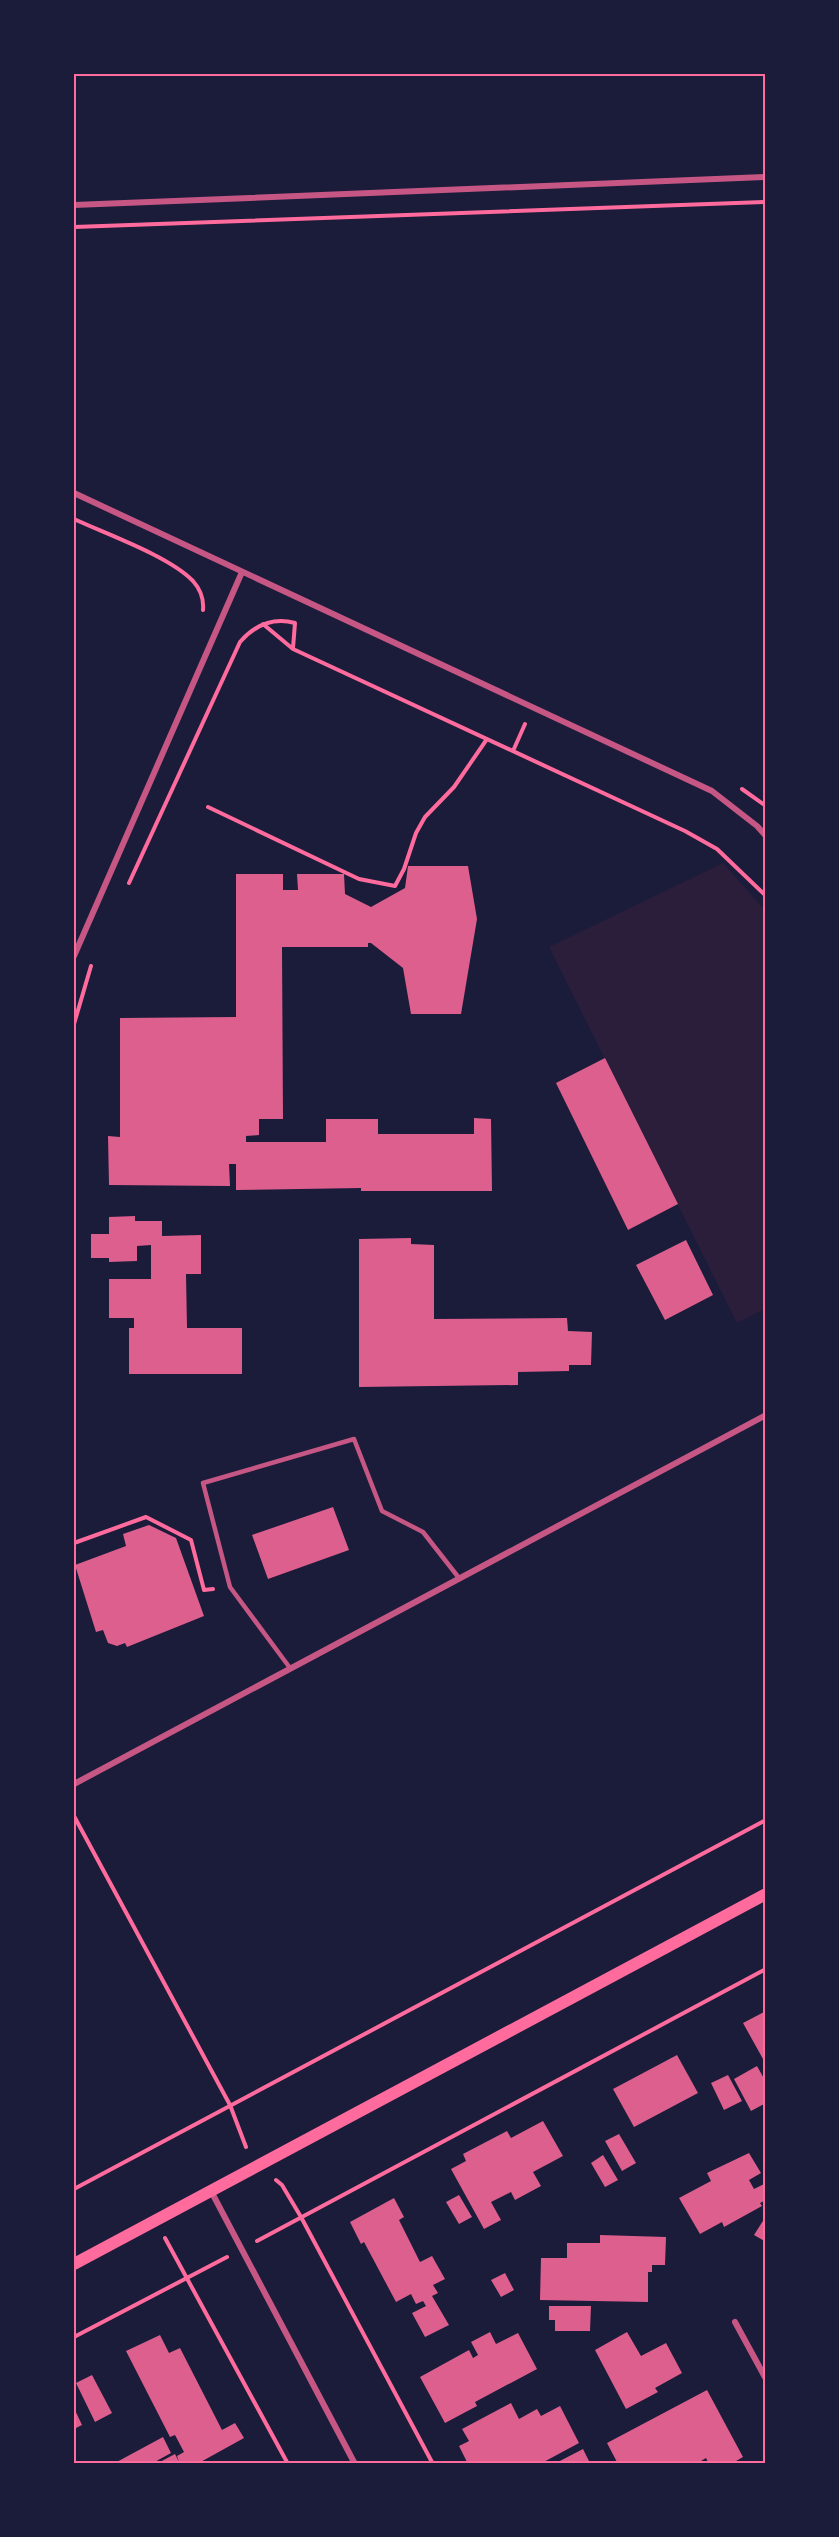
<svg xmlns="http://www.w3.org/2000/svg" width="839" height="2537" font-family="Lato,sans-serif">
<style>
.green{fill:#2a1e3b}
.building{fill:#dd5f8e}
.lines{fill:none;stroke-linecap:round;stroke-linejoin:round}
.path{stroke:#ff6b9d;stroke-width:4}
.service{stroke:#c65784;stroke-width:4.5}
.minor{stroke:#c65784;stroke-width:6}
.secondary{stroke:#ff6b9d;stroke-width:12}
.neatline{fill:none;stroke:#ff6b9d;stroke-width:2}
</style>
<rect width="100%" height="100%" fill="#1b1b3a"/>
<path class="green" d="M 723,863 L 765,910 L 765,1309 L 737,1323 L 549,947 Z"/>
<path class="building" d="M 408,866 L 468,866 L 477,919 L 461,1014 L 411,1014 L 403,968 L 371,943 L 368,943 L 368,947 L 282,947 L 283,1119 L 259,1119 L 259,1135 L 246,1136 L 246,1142 L 326,1142 L 326,1119 L 378,1119 L 378,1134 L 474,1134 L 474,1118 L 491,1119 L 492,1191 L 361,1191 L 361,1188 L 236,1190 L 236,1164 L 229,1164 L 230,1186 L 109,1185 L 108,1136 L 120,1137 L 120,1018 L 236,1017 L 236,874 L 283,874 L 283,890 L 298,890 L 297,874 L 344,874 L 345,894 L 371,907 L 405,888 Z
M 605,1058 L 678,1204 L 628,1230 L 556,1083 Z
M 135,1216 L 135,1221 L 162,1221 L 162,1236 L 201,1235 L 201,1274 L 186,1274 L 187,1328 L 242,1328 L 242,1374 L 129,1374 L 129,1328 L 134,1328 L 134,1318 L 109,1318 L 109,1279 L 151,1279 L 151,1245 L 137,1246 L 137,1261 L 109,1262 L 109,1258 L 91,1258 L 91,1234 L 109,1234 L 109,1217 Z
M 411,1238 L 411,1244 L 434,1245 L 434,1319 L 567,1318 L 568,1331 L 592,1332 L 591,1365 L 569,1365 L 569,1371 L 518,1372 L 518,1385 L 359,1387 L 359,1239 Z
M 686,1240 L 713,1295 L 665,1320 L 636,1265 Z
M 333,1507 L 349,1550 L 268,1579 L 252,1535 Z
M 149,1525 L 176,1538 L 204,1616 L 127,1647 L 125,1643 L 117,1646 L 108,1643 L 103,1630 L 96,1632 L 75,1565 L 126,1546 L 123,1534 Z
M 766,2011 L 766,2057 L 763,2059 L 743,2023 Z
M 677,2055 L 698,2093 L 634,2127 L 613,2089 Z
M 757,2066 L 766,2082 L 766,2103 L 751,2111 L 734,2079 Z
M 728,2075 L 742,2101 L 724,2110 L 711,2083 Z
M 543,2121 L 563,2156 L 533,2172 L 541,2186 L 515,2200 L 511,2192 L 491,2202 L 501,2220 L 484,2229 L 451,2169 L 466,2161 L 463,2154 L 507,2131 L 511,2138 Z
M 619,2134 L 636,2163 L 622,2171 L 605,2141 Z
M 749,2153 L 761,2173 L 749,2180 L 754,2189 L 764,2184 L 766,2186 L 766,2200 L 760,2203 L 762,2206 L 724,2227 L 722,2222 L 700,2234 L 679,2198 L 711,2181 L 707,2173 Z
M 603,2155 L 618,2180 L 605,2187 L 591,2163 Z
M 459,2195 L 472,2217 L 459,2224 L 446,2202 Z
M 394,2198 L 404,2217 L 399,2220 L 420,2262 L 432,2256 L 445,2279 L 433,2285 L 438,2293 L 432,2296 L 449,2325 L 425,2337 L 412,2313 L 426,2306 L 423,2301 L 416,2304 L 411,2294 L 396,2302 L 364,2242 L 361,2244 L 350,2222 Z
M 766,2216 L 766,2242 L 754,2235 Z
M 600,2235 L 666,2237 L 665,2265 L 652,2265 L 652,2272 L 648,2272 L 648,2302 L 540,2300 L 541,2258 L 567,2258 L 567,2243 L 600,2243 Z
M 505,2273 L 514,2290 L 501,2297 L 491,2280 Z
M 549,2306 L 591,2306 L 590,2331 L 555,2331 L 555,2320 L 549,2320 Z
M 490,2332 L 496,2344 L 518,2333 L 537,2369 L 475,2402 L 477,2406 L 445,2423 L 420,2377 L 469,2350 L 473,2358 L 478,2355 L 471,2342 Z
M 627,2332 L 641,2356 L 666,2343 L 682,2373 L 655,2388 L 658,2392 L 626,2409 L 595,2350 Z
M 160,2335 L 169,2353 L 180,2348 L 222,2430 L 235,2423 L 244,2438 L 197,2464 L 156,2464 L 175,2454 L 179,2462 L 177,2456 L 184,2452 L 175,2435 L 170,2437 L 126,2351 Z
M 92,2375 L 112,2413 L 95,2422 L 76,2383 Z
M 707,2390 L 743,2457 L 731,2464 L 709,2464 L 706,2458 L 696,2464 L 618,2464 L 607,2443 Z
M 511,2403 L 519,2419 L 537,2409 L 541,2416 L 560,2406 L 579,2443 L 540,2464 L 468,2464 L 459,2446 L 469,2441 L 462,2429 Z
M 74,2408 L 82,2425 L 74,2429 Z
M 163,2437 L 171,2453 L 151,2464 L 113,2464 Z
M 583,2449 L 590,2463 L 554,2464 Z"/>
<g class="lines">
<path class="path" d="M 74,227 L 766,202
M 74,519 C 106,534 169,556 193,581 C 201,590 204,599 203,610
M 263,624 L 293,649 L 685,831 L 717,849 L 766,896
M 513,751 L 525,724
M 742,789 L 766,806
M 208,807 L 359,879 L 395,886 L 404,869 L 416,833 L 425,817 L 454,787 L 487,739
M 129,883 L 240,642 C 255,625 273,617 295,623 L 293,648
M 74,1024 L 91,966
M 74,1543 L 146,1517 L 191,1540 L 204,1590 L 213,1589
M 74,1816 L 230,2105 L 246,2147
M 276,2180 L 282,2185 L 301,2217 L 433,2464
M 74,2189 L 766,1820
M 165,2238 L 288,2464
M 257,2241 L 766,1969
M 74,2337 L 227,2257"/>
<path class="service" d="M 290,1668 L 230,1587 L 203,1483 L 354,1439 L 382,1511 L 423,1532 L 459,1578"/>
<path class="minor" d="M 74,205 L 766,177
M 74,493 L 712,791 L 757,826 L 766,836
M 74,956 L 242,572
M 74,1784 L 766,1415
M 211,2191 L 355,2464
M 735,2322 L 766,2379"/>
<path class="secondary" d="M 74,2264 L 766,1894"/>
</g>
<rect width="839" height="2537" fill="none" stroke="#1b1b3a" stroke-width="150"/>
<rect x="75" y="75" width="689" height="2387" class="neatline"/>
</svg>
